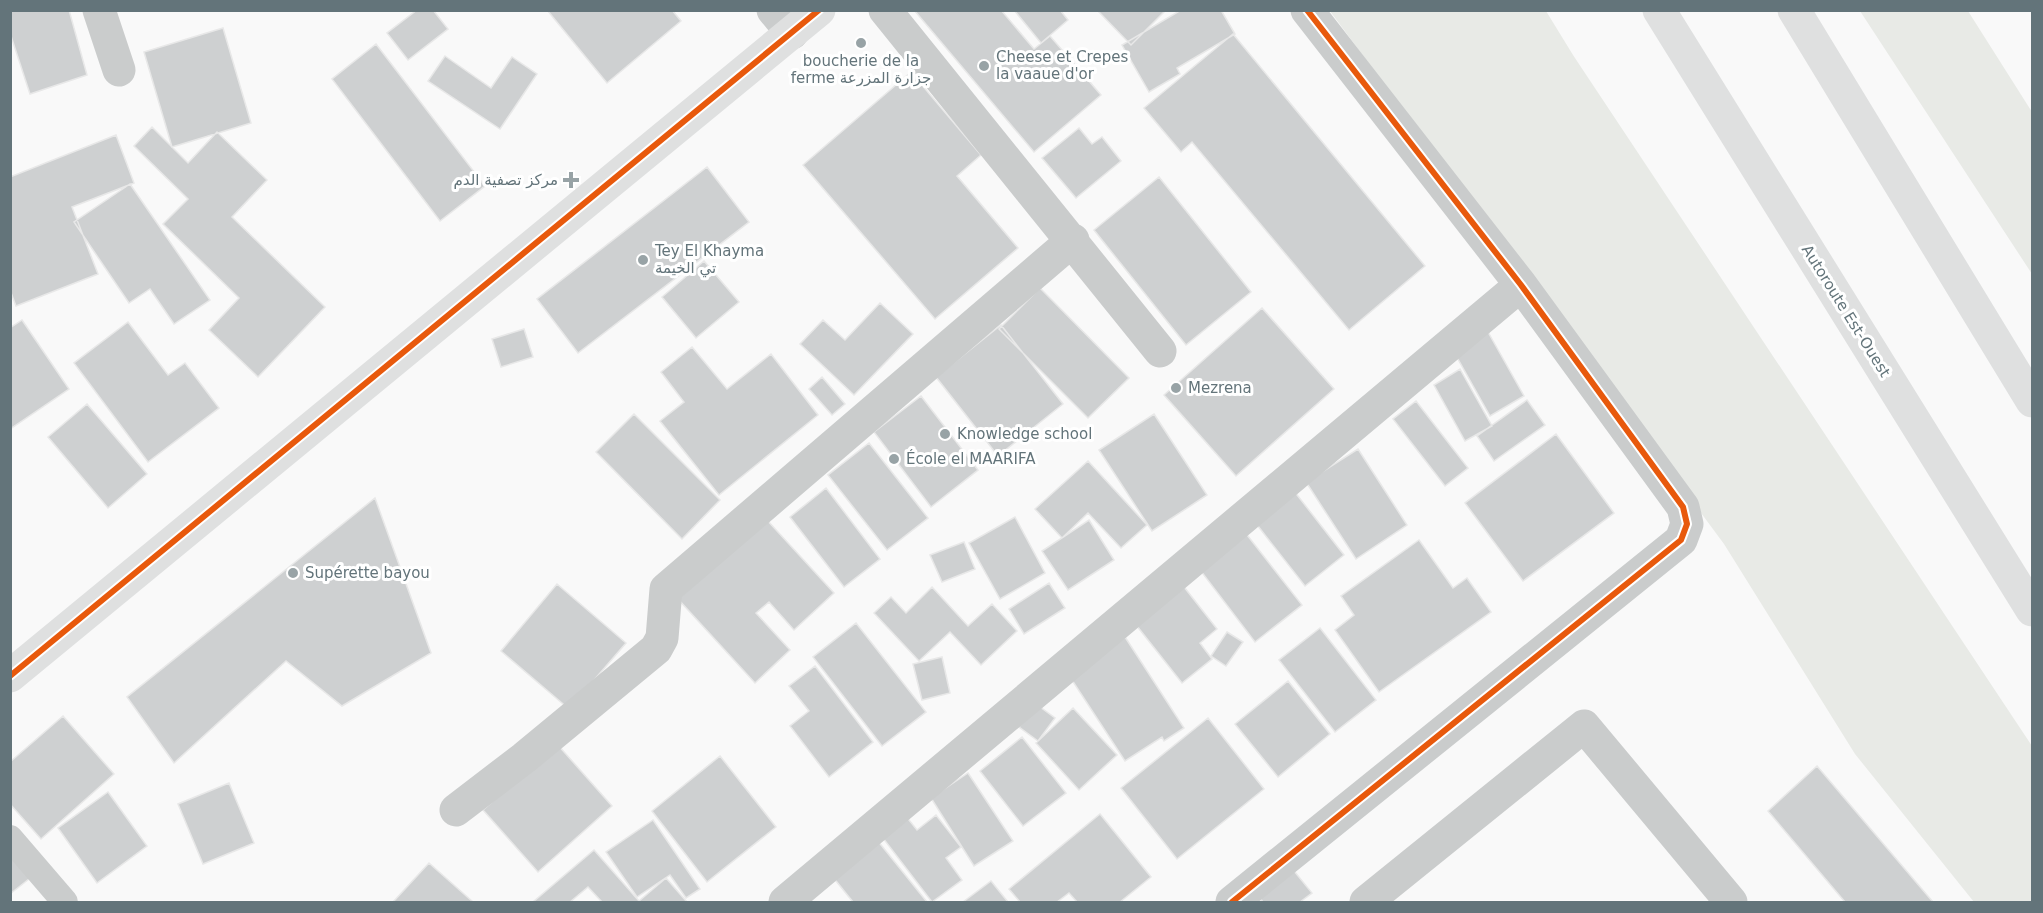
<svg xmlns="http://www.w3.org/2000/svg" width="2043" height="913" font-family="'DejaVu Sans',Cairo,sans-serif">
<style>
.green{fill:#e8eae6}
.building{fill:#ced0d1;stroke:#e8e8e8;stroke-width:1.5}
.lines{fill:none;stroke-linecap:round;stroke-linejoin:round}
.lane{stroke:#cacccc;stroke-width:26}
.street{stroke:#cacccc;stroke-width:33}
.secondary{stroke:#dfe0e0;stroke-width:33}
.highway{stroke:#dfe0e0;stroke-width:33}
.cycleway-casing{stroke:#fff;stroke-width:10}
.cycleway{stroke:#e8590c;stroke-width:6}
.poi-dot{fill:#98a3a6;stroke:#fff;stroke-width:2}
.labels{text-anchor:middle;stroke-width:6;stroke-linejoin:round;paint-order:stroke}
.poi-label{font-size:15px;fill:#63747a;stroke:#fff;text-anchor:start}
.street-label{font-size:15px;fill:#63747a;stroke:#fff}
</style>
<rect width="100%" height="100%" fill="#f9f9f9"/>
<path class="green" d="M 1330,11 L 1546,11 L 1573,55 L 2032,746 L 2032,902 L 1974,902 L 1855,754 L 1724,544 Z
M 1860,11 L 1968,11 L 2032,112 L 2032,274 Z"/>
<path class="building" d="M 10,10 L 69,10 L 87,75 L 30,94 L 10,33 Z
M 417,10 L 433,10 L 448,29 L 408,60 L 387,33 Z
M 547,10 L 672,10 L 681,21 L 607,83 Z
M 914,10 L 1001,10 L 1034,49 L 1050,36 L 1101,95 L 1034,152 Z
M 1014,10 L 1060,10 L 1068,20 L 1041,43 Z
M 1097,10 L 1166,10 L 1131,45 Z
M 1181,10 L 1221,10 L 1235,34 L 1177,68 L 1180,74 L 1149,92 L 1122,45 Z
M 223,28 L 251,123 L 172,147 L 144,52 Z
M 1233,34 L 1425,266 L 1349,330 L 1192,142 L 1181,152 L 1144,108 Z
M 376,44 L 485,186 L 440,221 L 332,79 Z
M 445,56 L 491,88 L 512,57 L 537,74 L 500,129 L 428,81 Z
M 911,72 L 981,155 L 957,176 L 1018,248 L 935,319 L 803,165 Z
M 152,127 L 188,163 L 217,132 L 267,180 L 232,217 L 325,307 L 258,377 L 209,330 L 239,298 L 163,224 L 188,199 L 134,146 Z
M 1079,128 L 1092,144 L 1102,137 L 1121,161 L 1076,198 L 1042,158 Z
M 116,135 L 134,183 L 72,207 L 98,274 L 16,306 L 10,290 L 10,177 Z
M 707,167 L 749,222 L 578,353 L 537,299 Z
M 1159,177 L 1251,292 L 1186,345 L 1094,230 Z
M 130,184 L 210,300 L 174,324 L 150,289 L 129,303 L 74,222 Z
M 704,261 L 739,302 L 696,338 L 662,297 Z
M 1040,288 L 1129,378 L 1088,418 L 999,329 Z
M 880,303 L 913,334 L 854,395 L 800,344 L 823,320 L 845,340 Z
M 1262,308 L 1334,389 L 1236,476 L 1164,395 Z
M 22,320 L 69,389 L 10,429 L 10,328 Z
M 128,322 L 168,375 L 185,363 L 219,408 L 148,462 L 74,363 Z
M 1001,325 L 1063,404 L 998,456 L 936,377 Z
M 524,329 L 533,357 L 501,367 L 492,339 Z
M 1488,332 L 1524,396 L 1490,416 L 1454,352 Z
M 692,347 L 727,389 L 771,354 L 818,415 L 719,495 L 660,421 L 684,402 L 661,372 Z
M 1460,369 L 1492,426 L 1465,441 L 1434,385 Z
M 822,377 L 845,404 L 832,415 L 809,389 Z
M 921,396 L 978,470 L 931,507 L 874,432 Z
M 1527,400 L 1545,425 L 1494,461 L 1477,436 Z
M 1416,401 L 1468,468 L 1445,486 L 1393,419 Z
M 87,404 L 147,474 L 108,508 L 48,437 Z
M 634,414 L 720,500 L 682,539 L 596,452 Z
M 1154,414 L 1207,495 L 1152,531 L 1099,450 Z
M 1556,434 L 1614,513 L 1523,581 L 1465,503 Z
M 869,443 L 928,518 L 887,550 L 828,475 Z
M 1358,449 L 1407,525 L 1356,559 L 1306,482 Z
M 1088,461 L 1147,525 L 1121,548 L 1088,513 L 1062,538 L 1035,509 Z
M 826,488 L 880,559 L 844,587 L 790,517 Z
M 1294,491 L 1344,555 L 1305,586 L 1254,521 Z
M 375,498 L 431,653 L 342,706 L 286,661 L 174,763 L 127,697 Z
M 1015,517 L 1045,573 L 1000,599 L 969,543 Z
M 766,519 L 834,593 L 794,630 L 769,602 L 756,613 L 790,650 L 755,683 L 678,599 Z
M 1089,520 L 1114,560 L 1068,590 L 1042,551 Z
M 1240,526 L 1302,605 L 1255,642 L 1194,562 Z
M 1419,540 L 1453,588 L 1467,578 L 1491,612 L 1379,692 L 1335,630 L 1354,615 L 1341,596 Z
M 964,542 L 975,569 L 942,582 L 930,555 Z
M 1177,578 L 1217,629 L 1200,643 L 1212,659 L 1182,683 L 1129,616 Z
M 1049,583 L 1065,608 L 1024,634 L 1009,609 Z
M 557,584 L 626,643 L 569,709 L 501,651 Z
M 932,587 L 968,626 L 992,604 L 1017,631 L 981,665 L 950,632 L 919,661 L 874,613 L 891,597 L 906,613 Z
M 856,623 L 926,712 L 882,746 L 813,657 Z
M 1320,628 L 1376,700 L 1335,732 L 1279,660 Z
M 1227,632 L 1243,642 L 1226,666 L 1211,656 Z
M 1125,637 L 1184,728 L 1164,741 L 1162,737 L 1125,761 L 1068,674 Z
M 942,657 L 950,693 L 922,700 L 913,664 Z
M 815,666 L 873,742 L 829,777 L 790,726 L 809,711 L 789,686 Z
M 1288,681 L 1330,734 L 1278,777 L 1235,724 Z
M 1036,704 L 1055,718 L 1038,741 L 1019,727 Z
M 1073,708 L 1117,755 L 1079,790 L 1036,743 Z
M 63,716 L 114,774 L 41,839 L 10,804 L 10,762 Z
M 1208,718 L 1264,789 L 1177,859 L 1121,788 Z
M 1022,737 L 1066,793 L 1023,826 L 980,771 Z
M 557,744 L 612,806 L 538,872 L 483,810 Z
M 720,756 L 776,827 L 707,882 L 652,811 Z
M 1817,766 L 1933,902 L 1845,902 L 1768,811 Z
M 968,773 L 1013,841 L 974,866 L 931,798 Z
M 229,783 L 254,843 L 203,864 L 178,804 Z
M 108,792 L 147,846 L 97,883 L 58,828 Z
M 901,810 L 917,830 L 936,815 L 961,847 L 946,858 L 962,880 L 932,902 L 876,829 Z
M 1100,814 L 1151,877 L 1120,902 L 1077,902 L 1069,893 L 1057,902 L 1020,902 L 1009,889 Z
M 653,820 L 700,889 L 686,898 L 670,875 L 637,897 L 606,852 Z
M 873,835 L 927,902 L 853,902 L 828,871 Z
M 10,848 L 34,875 L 10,894 Z
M 594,850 L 639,901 L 666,878 L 687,902 L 602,902 L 588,887 L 570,902 L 533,902 Z
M 429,863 L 473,902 L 393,902 Z
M 1290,866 L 1312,893 L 1300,902 L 1263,902 L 1256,893 Z
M 991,881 L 1008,902 L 963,902 Z"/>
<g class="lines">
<path class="lane" d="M 10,838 L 65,902"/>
<path class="street" d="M 99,10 L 119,70
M 773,10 L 792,33
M 885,10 L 1160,351
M 456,810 L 524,758 L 656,649 L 662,638 L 666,589 L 1073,240
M 785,902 L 1521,285
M 1232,902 L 1681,540 L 1687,524 L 1683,507 L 1521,285 L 1307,10
M 1366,902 L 1584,726 L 1731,902"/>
<path class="secondary" d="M 10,676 L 819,10"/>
<path class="highway" d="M 1659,10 L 2032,610
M 1794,10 L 2032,401"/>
<g class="cycleway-casing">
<path id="cycleway" d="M 10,676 L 819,10
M 1232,902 L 1681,540 L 1687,524 L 1683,507 L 1521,285 L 1307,10"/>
</g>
<use href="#cycleway" class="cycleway"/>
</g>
<g class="poi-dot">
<circle cx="861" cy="43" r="6"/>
<circle cx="984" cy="66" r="6"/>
<path d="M568 171h6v6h6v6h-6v6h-6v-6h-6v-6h6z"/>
<circle cx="643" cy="260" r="6"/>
<circle cx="1176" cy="388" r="6"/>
<circle cx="945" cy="434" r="6"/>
<circle cx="894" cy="459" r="6"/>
<circle cx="293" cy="573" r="6"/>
</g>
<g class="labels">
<g class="poi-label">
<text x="996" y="62">Cheese et Crepes<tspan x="996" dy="17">la vaaue d'or</tspan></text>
<text x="861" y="66" text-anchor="middle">boucherie de la<tspan x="861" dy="17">ferme جزارة المزرعة</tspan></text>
<text x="558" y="185" text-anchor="end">مركز تصفية الدم</text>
<text x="655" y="256">Tey El Khayma<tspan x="655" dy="17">تي الخيمة</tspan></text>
<text x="1188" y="393">Mezrena</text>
<text x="957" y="439">Knowledge school</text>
<text x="906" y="464">École el MAARIFA</text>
<text x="305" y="578">Supérette bayou</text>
</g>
<g class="street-label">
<text transform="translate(1846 311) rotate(58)" y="5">Autoroute Est-Ouest</text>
</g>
</g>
<rect width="2043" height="913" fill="none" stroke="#63747a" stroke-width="24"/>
</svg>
